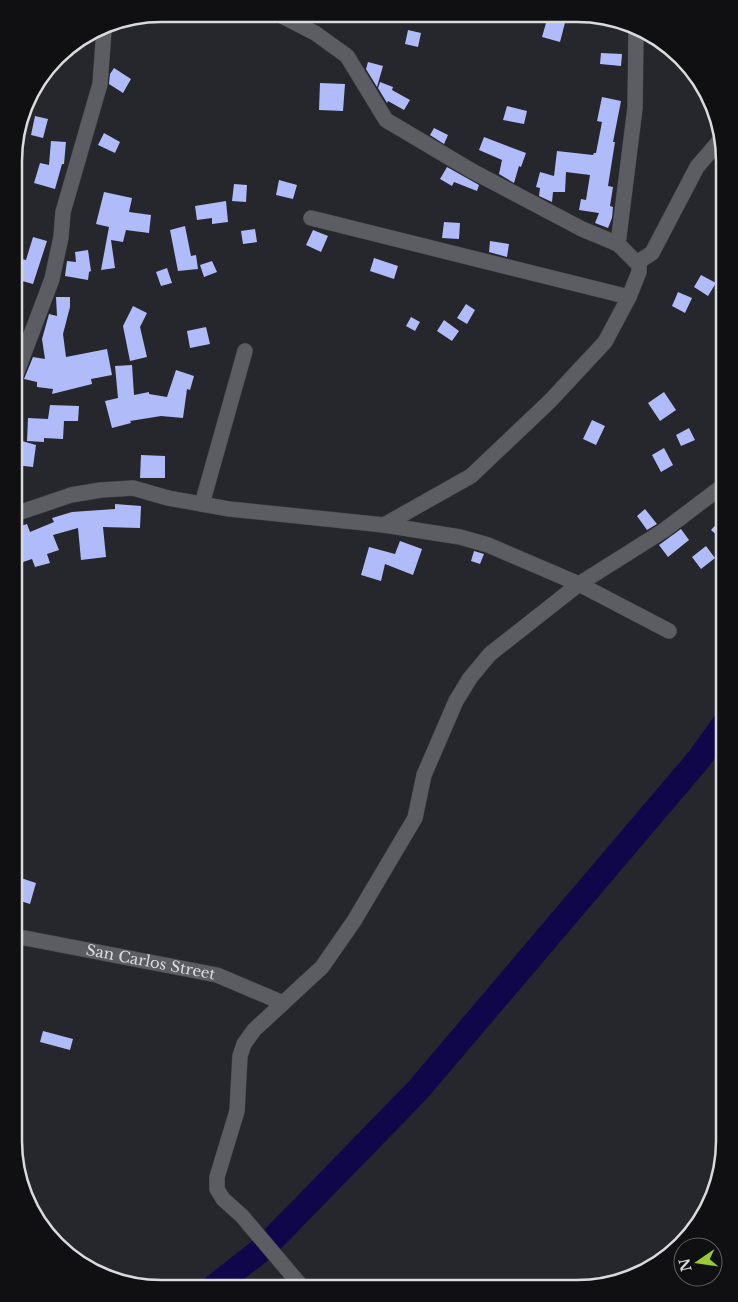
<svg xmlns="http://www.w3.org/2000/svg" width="738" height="1302" font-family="'Libre Baskerville',serif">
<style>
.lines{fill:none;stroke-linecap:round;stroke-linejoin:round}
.river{stroke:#10074a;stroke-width:25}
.building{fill:#b0bbfa}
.minor-casing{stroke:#444549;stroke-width:16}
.minor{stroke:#5c5d62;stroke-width:15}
.labels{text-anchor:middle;stroke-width:5;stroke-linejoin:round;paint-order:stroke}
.street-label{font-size:15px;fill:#dadbde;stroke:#101012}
.rim{fill:none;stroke:#dadbde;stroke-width:2.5}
</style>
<rect width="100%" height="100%" fill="#26272c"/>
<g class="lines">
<path class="river" d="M 214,1287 L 266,1246 L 417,1091 L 699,759 L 724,724"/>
</g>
<path class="building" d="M 548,16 L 566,19 L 560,42 L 542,37 Z
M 408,30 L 421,33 L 418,47 L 405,44 Z
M 601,53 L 622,54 L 621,66 L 600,64 Z
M 368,62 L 383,66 L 377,87 L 366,69 Z
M 114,68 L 131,79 L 123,93 L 109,84 L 110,74 Z
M 380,82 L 393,87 L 392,90 L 410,100 L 404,110 L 388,101 L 387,103 L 378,88 Z
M 320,83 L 345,84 L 343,111 L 319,110 Z
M 602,97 L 621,101 L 613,142 L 615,142 L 608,186 L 613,187 L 610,206 L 613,207 L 612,218 L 608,228 L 595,223 L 599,213 L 579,210 L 581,199 L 586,200 L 590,175 L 566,172 L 565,192 L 553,192 L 552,202 L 539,196 L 540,188 L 536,187 L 540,172 L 554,176 L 557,151 L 593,155 L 594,153 L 596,153 L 602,122 L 597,121 Z
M 507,106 L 527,111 L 524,124 L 503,120 Z
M 35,116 L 48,119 L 43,138 L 31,135 Z
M 434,128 L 448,135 L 444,144 L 430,135 Z
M 104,133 L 120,142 L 115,153 L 98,145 Z
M 484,137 L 526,153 L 521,167 L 519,166 L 514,183 L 499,174 L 502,160 L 479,150 Z
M 51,141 L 66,142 L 64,164 L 62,164 L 55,189 L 34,183 L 40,163 L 49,165 Z
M 447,167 L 479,185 L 477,191 L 454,182 L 452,186 L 440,179 Z
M 279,180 L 297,185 L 293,199 L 276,195 Z
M 234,184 L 247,185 L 246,202 L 232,201 Z
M 104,192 L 132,198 L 129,212 L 151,215 L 149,233 L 126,230 L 123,242 L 111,240 L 115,268 L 101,270 L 109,227 L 96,224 Z
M 226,201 L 228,222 L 212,224 L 212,218 L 197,220 L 195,206 Z
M 444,222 L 460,223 L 459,239 L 442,238 Z
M 185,226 L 191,256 L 196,255 L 198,269 L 178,271 L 170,230 Z
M 255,229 L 257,242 L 243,244 L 241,231 Z
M 313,230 L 328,236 L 321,252 L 306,245 Z
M 33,237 L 47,241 L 33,284 L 15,279 L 15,264 L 17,258 L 26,260 Z
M 490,241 L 509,244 L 507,257 L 489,252 Z
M 88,250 L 91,271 L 89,272 L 88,280 L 65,276 L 67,261 L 76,262 L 75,252 Z
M 374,258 L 398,266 L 394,279 L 370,271 Z
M 212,261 L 217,272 L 204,277 L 200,265 Z
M 167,268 L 172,283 L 161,286 L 156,272 Z
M 701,275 L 716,283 L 708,296 L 694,287 Z
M 678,292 L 692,298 L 685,313 L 672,306 Z
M 56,297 L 70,297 L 70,307 L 63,334 L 66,357 L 107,349 L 112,375 L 91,379 L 92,384 L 52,394 L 53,389 L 37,387 L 37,382 L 24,379 L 33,357 L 45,359 L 42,339 L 49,314 L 57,316 Z
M 466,304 L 475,310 L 467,324 L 457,318 Z
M 133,306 L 147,313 L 140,327 L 147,357 L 130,361 L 123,326 Z
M 411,317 L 420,322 L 415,331 L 406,326 Z
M 444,320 L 459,331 L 452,341 L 437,331 Z
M 206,327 L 210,344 L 190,348 L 187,331 Z
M 132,365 L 134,395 L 149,392 L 149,394 L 167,397 L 176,370 L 194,376 L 190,390 L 187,389 L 183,418 L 161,416 L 130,421 L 131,423 L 112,428 L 105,401 L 118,398 L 115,366 Z
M 664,392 L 676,410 L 660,421 L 648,403 Z
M 50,405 L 79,406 L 78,421 L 64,421 L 63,439 L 44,438 L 44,442 L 27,441 L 28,418 L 48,419 Z
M 592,420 L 605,426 L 596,445 L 583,439 Z
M 689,428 L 695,440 L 681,446 L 676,435 Z
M 15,439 L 36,445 L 33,467 L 15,465 Z
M 664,448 L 673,465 L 661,472 L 652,455 Z
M 141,455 L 165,456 L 165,478 L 140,478 Z
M 115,504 L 141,506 L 140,528 L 103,527 L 106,557 L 81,560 L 78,528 L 53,535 L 59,550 L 47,554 L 50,563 L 35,567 L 32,559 L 14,565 L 14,528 L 27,524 L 30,532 L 54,522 L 52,518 L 72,512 L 115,509 Z
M 645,509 L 657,524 L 647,530 L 637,516 Z
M 724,516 L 724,532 L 719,537 L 711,530 Z
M 681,529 L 689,540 L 668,557 L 659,545 Z
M 400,541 L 422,549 L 413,575 L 385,564 L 381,581 L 361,575 L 369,547 L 395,554 Z
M 706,546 L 715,558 L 701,569 L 692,557 Z
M 474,551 L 484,554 L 480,564 L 471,561 Z
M 18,877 L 36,883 L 30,904 L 14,899 L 14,892 Z
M 43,1031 L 73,1039 L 70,1050 L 40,1042 Z"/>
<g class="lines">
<g class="minor-casing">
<g id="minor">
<path d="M 278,14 L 315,33 L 347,56 L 386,120 L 472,171 L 582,229 L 618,244 L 639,265 L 639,272 L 629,297 L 605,342 L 550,401 L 471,476 L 384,525"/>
<path d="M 311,218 L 629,297"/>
<path d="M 618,244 L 635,108 L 636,32"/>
<path d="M 638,262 L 652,253 L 697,167 L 721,139"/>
<path d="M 15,377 L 52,279 L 61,237 L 63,212 L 100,84 L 104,30 L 106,25"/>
<path d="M 202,504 L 245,351"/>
<path d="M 15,514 L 71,495 L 101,490 L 133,488 L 168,498 L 229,509 L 384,525 L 460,537 L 488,545 L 579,584 L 669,631"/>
<path id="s1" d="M 14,938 L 25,938 L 217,975 L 283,1003"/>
<path d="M 302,1287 L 242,1216 L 223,1199 L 217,1189 L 217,1177 L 237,1111 L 240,1056 L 244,1044 L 254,1030 L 322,967 L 354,921 L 415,818 L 424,775 L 456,701 L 470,678 L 490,654 L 579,584 L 663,531 L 724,485"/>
</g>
</g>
<use href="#minor" class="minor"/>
</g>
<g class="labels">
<g class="street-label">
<text dy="5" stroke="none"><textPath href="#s1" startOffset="139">San Carlos Street</textPath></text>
</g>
</g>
<path d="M0 0H738V1302H0ZM161 22H577A139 139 0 0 1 716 161V1141A139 139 0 0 1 577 1280H161A139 139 0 0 1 22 1141V161A139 139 0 0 1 161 22Z" fill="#101012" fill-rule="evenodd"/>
<path class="rim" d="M161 22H577A139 139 0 0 1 716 161V1141A139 139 0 0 1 577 1280H161A139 139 0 0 1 22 1141V161A139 139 0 0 1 161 22Z"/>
<g transform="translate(698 1262) rotate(257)"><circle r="24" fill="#101012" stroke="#616164"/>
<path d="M0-4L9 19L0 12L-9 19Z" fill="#99cb35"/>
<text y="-8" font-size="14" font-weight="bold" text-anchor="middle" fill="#dadbde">N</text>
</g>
</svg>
